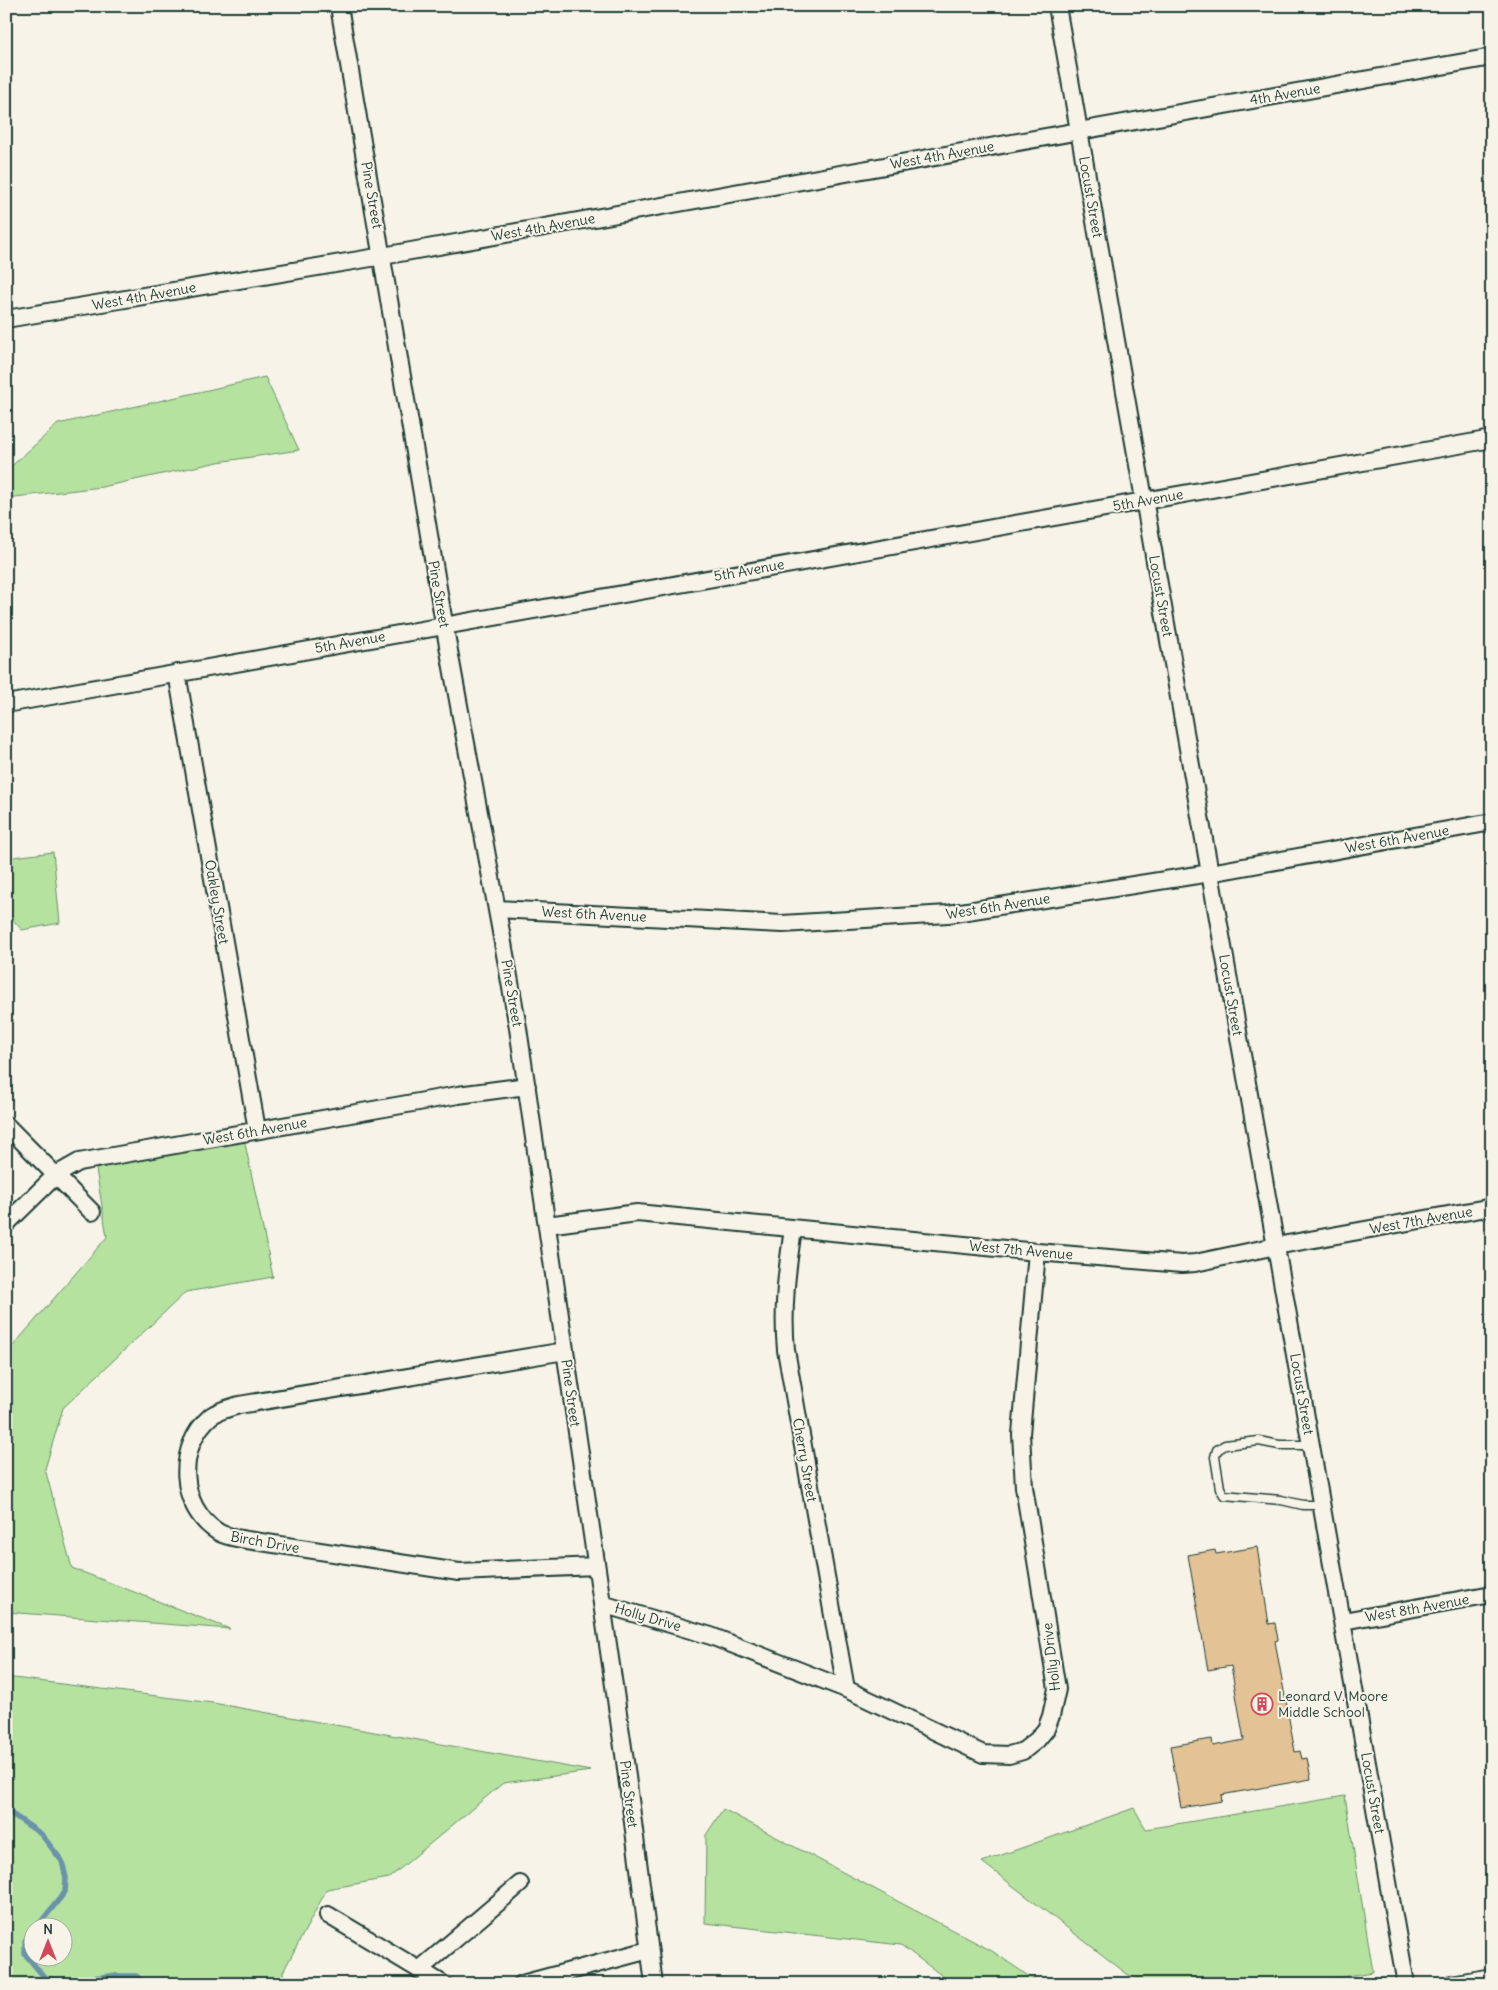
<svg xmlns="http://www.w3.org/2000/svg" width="1498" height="1990" font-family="Delius,sans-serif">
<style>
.green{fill:#b5e29f;stroke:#6a906a;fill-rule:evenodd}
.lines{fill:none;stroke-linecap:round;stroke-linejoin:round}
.stream{stroke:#6b92aa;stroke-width:5.5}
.building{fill:#e3c295;stroke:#1f3d34}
.lane-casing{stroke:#1f3d34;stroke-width:11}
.street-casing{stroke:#1f3d34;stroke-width:20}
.lane{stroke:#f7f3e8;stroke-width:8}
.street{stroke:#f7f3e8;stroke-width:16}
.labels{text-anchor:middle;stroke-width:4;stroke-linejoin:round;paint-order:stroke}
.street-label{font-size:14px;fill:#1f3d34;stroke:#f7f3e8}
.poi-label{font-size:14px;fill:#1f3d34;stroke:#f7f3e8;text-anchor:start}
</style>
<rect width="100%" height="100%" fill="#f7f3e8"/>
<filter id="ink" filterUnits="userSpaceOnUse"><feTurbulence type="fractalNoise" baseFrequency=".02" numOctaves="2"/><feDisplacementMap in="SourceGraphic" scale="10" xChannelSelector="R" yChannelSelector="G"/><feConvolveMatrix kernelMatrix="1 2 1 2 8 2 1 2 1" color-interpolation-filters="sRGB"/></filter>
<g filter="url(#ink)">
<path class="green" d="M 265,377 L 299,450 L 218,462 L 102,487 L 6,498 L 6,471 L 58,424 Z
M 53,852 L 60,923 L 22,930 L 6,912 L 6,858 Z
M 243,1134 L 273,1277 L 186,1292 L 63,1408 L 45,1469 L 72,1568 L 230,1629 L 6,1612 L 6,1354 L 107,1237 L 96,1169 Z
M 6,1677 L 213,1703 L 591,1771 L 503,1783 L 389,1878 L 327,1889 L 283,1972 L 284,1984 L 6,1984 ZM 32,1928 L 62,1928 L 62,1958 L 32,1958 Z
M 1345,1796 L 1373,1972 L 1298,1984 L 1150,1984 L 1127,1974 L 982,1862 L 1134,1808 L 1146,1829 Z
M 723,1809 L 992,1951 L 1040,1984 L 953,1984 L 901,1945 L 705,1923 L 706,1835 Z"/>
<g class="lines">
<path class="stream" d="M 6,1810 L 41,1834 L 62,1861 L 66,1878 L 65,1892 L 36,1928
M 32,1931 L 25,1941 L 25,1954 L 45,1978 L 63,1981 L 110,1976 L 136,1976 L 146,1984"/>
</g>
<path class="building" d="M 1257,1547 L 1269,1624 L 1275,1623 L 1278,1640 L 1275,1641 L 1295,1752 L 1300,1751 L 1302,1759 L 1307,1758 L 1311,1779 L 1221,1795 L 1222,1801 L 1181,1808 L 1170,1746 L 1212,1739 L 1213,1746 L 1244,1740 L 1231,1666 L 1208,1670 L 1188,1555 L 1215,1550 L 1216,1554 Z"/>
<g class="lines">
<g class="lane-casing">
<path id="lane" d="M 1311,1445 L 1279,1445 L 1259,1441 L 1225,1445 L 1217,1450 L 1215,1457 L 1220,1488 L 1224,1495 L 1281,1500 L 1303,1505 L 1320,1505"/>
</g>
<g class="street-casing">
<path id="street" d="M 339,6 C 375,212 408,418 444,623 C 468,758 495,893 518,1028 L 625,1761 L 654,1984
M 1057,6 L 1406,1984
M 6,319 L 383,256 L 1492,57
M 177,673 L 257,1130
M 6,704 L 1492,439
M 498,909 L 782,924 L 948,914 L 1210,873 L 1492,822
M 6,1125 L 92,1212
M 6,1224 L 56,1175 L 79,1162 L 458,1095 L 527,1086
M 547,1225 L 637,1213 L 1037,1252 L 1182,1264 L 1195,1263 L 1276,1246 L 1492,1207
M 793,1229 C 787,1270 782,1309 786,1350 L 846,1689
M 565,1351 L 239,1405 C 230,1408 219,1410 211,1416 C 176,1446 178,1507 218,1532 C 226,1537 237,1538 247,1540 L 459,1572 L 596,1566
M 602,1604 L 711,1636 L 846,1689 L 983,1754 L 1009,1755 L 1023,1751 L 1037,1740 L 1046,1729 L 1051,1716 L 1057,1689 L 1024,1487 L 1021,1434 L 1037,1252
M 1343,1621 L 1492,1594
M 328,1915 L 443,1984
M 419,1970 L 520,1884
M 522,1984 L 649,1950
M 1451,1984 L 1492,1977"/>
</g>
<use href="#lane" class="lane"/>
<use href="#street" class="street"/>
</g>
</g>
<defs>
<g id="building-ring" transform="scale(1.125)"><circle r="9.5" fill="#f7f3e8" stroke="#d1495b" stroke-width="1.5"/><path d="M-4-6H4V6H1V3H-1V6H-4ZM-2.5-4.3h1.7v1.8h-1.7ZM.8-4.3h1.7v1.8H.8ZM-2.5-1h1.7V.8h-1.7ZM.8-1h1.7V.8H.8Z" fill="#d1495b"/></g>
</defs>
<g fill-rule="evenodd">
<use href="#building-ring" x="1262" y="1704"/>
</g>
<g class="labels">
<g class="street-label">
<text transform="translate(1285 94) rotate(-10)" y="5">4th Avenue</text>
<text transform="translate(942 155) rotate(-10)" y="5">West 4th Avenue</text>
<text transform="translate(372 195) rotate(80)" y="5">Pine Street</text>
<text transform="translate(1091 197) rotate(80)" y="5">Locust Street</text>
<text transform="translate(543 227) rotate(-10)" y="5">West 4th Avenue</text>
<text transform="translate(144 296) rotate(-10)" y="5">West 4th Avenue</text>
<text transform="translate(1148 500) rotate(-10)" y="5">5th Avenue</text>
<text transform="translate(749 570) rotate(-10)" y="5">5th Avenue</text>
<text transform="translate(439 594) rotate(80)" y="5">Pine Street</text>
<text transform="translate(1161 596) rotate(80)" y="5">Locust Street</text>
<text transform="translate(350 642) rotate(-10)" y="5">5th Avenue</text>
<text transform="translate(1397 839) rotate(-10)" y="5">West 6th Avenue</text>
<text transform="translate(217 902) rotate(80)" y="5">Oakley Street</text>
<text transform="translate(998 906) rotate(-9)" y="5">West 6th Avenue</text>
<text transform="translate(594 914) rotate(3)" y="5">West 6th Avenue</text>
<text transform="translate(512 993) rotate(80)" y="5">Pine Street</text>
<text transform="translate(1231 995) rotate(80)" y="5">Locust Street</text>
<text transform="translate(255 1131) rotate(-10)" y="5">West 6th Avenue</text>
<text transform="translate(1421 1220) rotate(-10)" y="5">West 7th Avenue</text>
<text transform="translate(1021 1250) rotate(5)" y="5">West 7th Avenue</text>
<text transform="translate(571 1393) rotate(82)" y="5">Pine Street</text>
<text transform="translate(1302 1394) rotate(80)" y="5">Locust Street</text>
<text transform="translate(805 1460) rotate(80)" y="5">Cherry Street</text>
<text transform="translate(265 1542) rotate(10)" y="5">Birch Drive</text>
<text transform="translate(1417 1608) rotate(-10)" y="5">West 8th Avenue</text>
<text transform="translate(648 1617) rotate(16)" y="5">Holly Drive</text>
<text transform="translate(1051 1657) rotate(-97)" y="5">Holly Drive</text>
<text transform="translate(1373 1793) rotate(80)" y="5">Locust Street</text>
<text transform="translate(629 1794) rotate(83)" y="5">Pine Street</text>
</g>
<g class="poi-label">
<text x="1278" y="1701">Leonard V. Moore<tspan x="1278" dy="16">Middle School</tspan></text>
</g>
</g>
<rect width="1498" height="1990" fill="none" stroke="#f7f3e8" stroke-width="25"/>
<rect x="12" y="12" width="1473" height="1965" fill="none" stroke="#1f3d34" stroke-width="2" filter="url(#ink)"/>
<g transform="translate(48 1942)"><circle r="24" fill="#f7f3e8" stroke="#a1aaa0"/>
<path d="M0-4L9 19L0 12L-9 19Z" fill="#d1495b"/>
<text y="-8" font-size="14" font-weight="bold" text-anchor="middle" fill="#1f3d34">N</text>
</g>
</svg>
